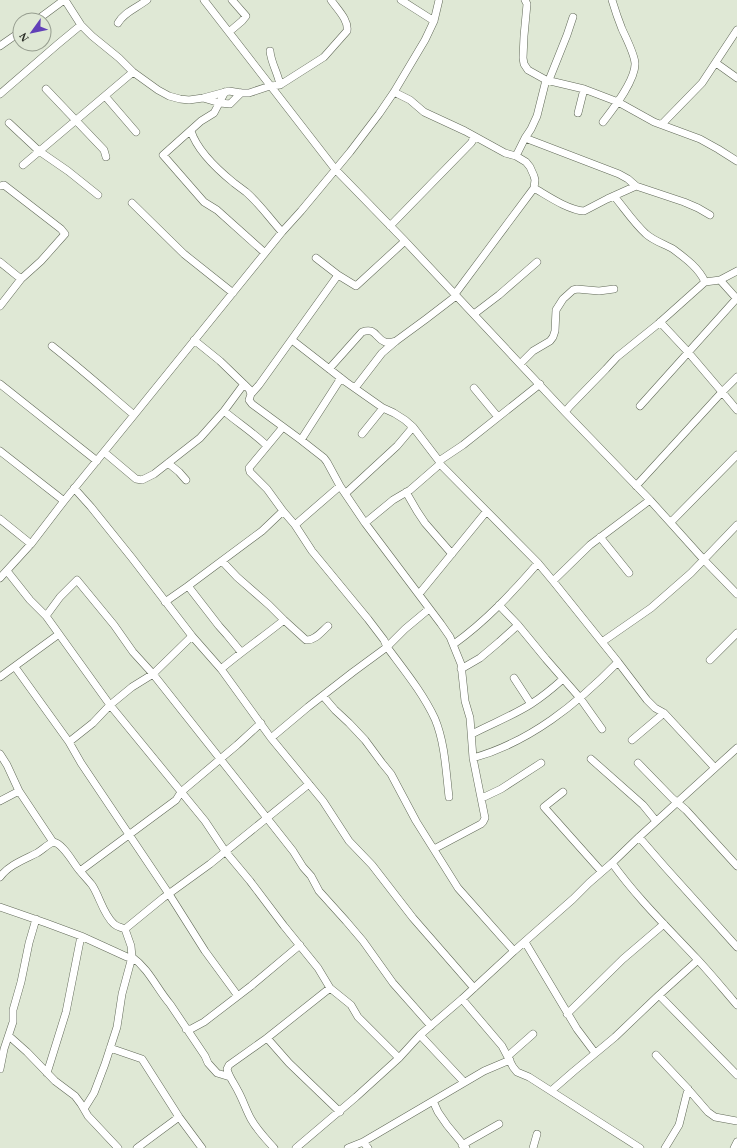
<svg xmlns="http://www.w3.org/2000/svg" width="737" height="1148" font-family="Georgia,serif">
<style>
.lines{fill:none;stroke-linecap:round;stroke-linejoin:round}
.minor-casing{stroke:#616958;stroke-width:8}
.minor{stroke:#fff;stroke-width:7}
</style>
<rect width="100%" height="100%" fill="#dfe8d5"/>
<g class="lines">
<g class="minor-casing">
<path id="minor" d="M 65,0 L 81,25 L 92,36 L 119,58 L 133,72 L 158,90 L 169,96 L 180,99 L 189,100 L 203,98 L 229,91 L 241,93 L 249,93 L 270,86 L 280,85 L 324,57 L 347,31 C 349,20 337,9 331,0
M 204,0 L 335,169 L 405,241 L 565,412 L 650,500 L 704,560 L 737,594
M 401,0 L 434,21
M 525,0 L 527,4 L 524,36 L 523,58 L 524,64 L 528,70 L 546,80 L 584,89 L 618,102 L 654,122 L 700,139 L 718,149 L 737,161
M 37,20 L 64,0
M 118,23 C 124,12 137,8 147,0
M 229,32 L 242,21 L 246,16 L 232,0
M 0,46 L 20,32
M 270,51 C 271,63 278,73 280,85
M 716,63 L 737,78
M 549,80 L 567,35 L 573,17
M 46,89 L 104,150 L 106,157
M 225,92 L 214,113 L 201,121 L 163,155 L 204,202 L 217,210 L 265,253
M 394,92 L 410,100 L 424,112 L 465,131 L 505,153 L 516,156 L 526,162 L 530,167 L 534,176 L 535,180 L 534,188 L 455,294
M 0,94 L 58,44 L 81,25
M 105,96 L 136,132
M 203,98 L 220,103 L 230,104 L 241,93
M 578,113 L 584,89
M 603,122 C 613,109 636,80 635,63 C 634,53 626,38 622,29 C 618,19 615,10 612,0
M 9,123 L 39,151 L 68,171 L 98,195
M 662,124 L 702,83 L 737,30
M 191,131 C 197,150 218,170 234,183 C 238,186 242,189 246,192 C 260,204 270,219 282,232
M 525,138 L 619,174 L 628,179 L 636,186 L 684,202 L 698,208 L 710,215
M 516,156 L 525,138 L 531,129 L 537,116 L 546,80
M 23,165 L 133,72
M 0,186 L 4,185 L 61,229 L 65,234 L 41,261 L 21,279 L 0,306
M 534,188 C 548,196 568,210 584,211 L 607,199 L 636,186
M 614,196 C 624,208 634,223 646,234 C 654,241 664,244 673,249 C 685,258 699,268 705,282
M 132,203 L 184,254 L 233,293
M 390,226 L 471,143 L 475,137
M 316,258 L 338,275 L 356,286 L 405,241
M 0,262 L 21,279
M 720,280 L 737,299
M 474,314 L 499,295 L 537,262
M 194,340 L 220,361 L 249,389 L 251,394 L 249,400 L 252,404 L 301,440 L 324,458 L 327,462 L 340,486 L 365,523 L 441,624 L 450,637 L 461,664 L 465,701 L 470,718 L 473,758 L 485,818 L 483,822 L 481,824 L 434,849
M 292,340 L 346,382 L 383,408 L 394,413 L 405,420 L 413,427 L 439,461 L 440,464 L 538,563 L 553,581 L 618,662 L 647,700 L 655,708 L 664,713 L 715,768
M 52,346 C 80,368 107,392 134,415
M 520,364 L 533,351 L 550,341 L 553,337 L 555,331 L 556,310 L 563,299 L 573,290 L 577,289 L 599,291 L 614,289
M 329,369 L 362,332 C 376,327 375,338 385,342 C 389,343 392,342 396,341
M 737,377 L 722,392 L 737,410
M 0,384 L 97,461
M 355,388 L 382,353 L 396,341 L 426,319 L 456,296
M 474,388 L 498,417
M 251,394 L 259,385 L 338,275
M 640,406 L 737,298
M 224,411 C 238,423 254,433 267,446
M 565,412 L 570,406 L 606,369 L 617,357 L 658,324 L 705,282 L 720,280 L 737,271
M 283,427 L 249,468 L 250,472 L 267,489 L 283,511 L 295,525 L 312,551 L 368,619 L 384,640 L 387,647
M 362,434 L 383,408
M 301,440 L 341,378
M 0,451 L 64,501
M 104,452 L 136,479 L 142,480 L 154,474 L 200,438 L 224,411 L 244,384
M 439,461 L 463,445 L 540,384
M 168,463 L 179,472 L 186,480
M 636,486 L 722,392 L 688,352 L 660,322
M 74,488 L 91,507 L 132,558 L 192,636 L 221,669 L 271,738 L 323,801 L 349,841 L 372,865 L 413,918 L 474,988
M 406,492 L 417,511 L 425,523 L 452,554
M 346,493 L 397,446 L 413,427
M 0,519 L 31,544
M 671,522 L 737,455
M 365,523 L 393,500 L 410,490 L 440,464
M 295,525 L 340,486
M 600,537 L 629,573
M 222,561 L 237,577 L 269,605 L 284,620 L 306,640 C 315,641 322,631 328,626
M 7,571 L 30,600 L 46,616 L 110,705 L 205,821 L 225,851 L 250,881 L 284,926 L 318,968 L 330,988 L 351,1005 L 358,1017 L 399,1058
M 0,578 L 31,544 L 64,501 L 134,415 L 282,232 L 301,211 L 350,152 L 379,114 L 394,92 L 425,40 L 434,21 L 439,0
M 553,581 L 590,545 L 650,500
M 188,586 L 219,626 L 227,635 L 241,652
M 419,594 L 486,512
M 165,602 L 188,586 L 262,531 L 283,511
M 499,605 L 518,625 L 546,659 L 580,698 L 602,729
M 46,616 L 60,597 L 77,580 L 114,625 L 133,652 L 153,674 L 244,789 L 293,851 L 303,867 L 311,876 L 319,891 L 346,921 L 363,941 L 393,983 L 431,1026
M 602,642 L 651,608 L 691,573 L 737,525
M 454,644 C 486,621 512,593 538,563
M 387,647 C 404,670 423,693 435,719 C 445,743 446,772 449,797
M 710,660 L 737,633
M 15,667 L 69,742 L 81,763 L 169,894 L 205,951 L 238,996
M 221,669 C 241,652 263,637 284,620
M 461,669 L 480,658 L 499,642 L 518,625
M 0,677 L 59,634
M 514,678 L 531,704
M 323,696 L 335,710 L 349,723 L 365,740 L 382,763 L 391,774 L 416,821 L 458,888 L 514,951
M 472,734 C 491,724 512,716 531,704 C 542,697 553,688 563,679
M 271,738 L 308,707 L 353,672 L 387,647 L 405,629 L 429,609
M 632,740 L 664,713
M 69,742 L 93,723 L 110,705 L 132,687 L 153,674 L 192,636
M 0,754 L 7,765 L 19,791 L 53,842 C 63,843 73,863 80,871 C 84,876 88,880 92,885 C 100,897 103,914 114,924 C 117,927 121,927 125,929
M 473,758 C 530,742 577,704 618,662
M 591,759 L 643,805 L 656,821
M 638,763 L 672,798 L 686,810 L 737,866
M 563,792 L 544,807 L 601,871
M 482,798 L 501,789 L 541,763
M 0,801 L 19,791
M 639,837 L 665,867 L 737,947
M 612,863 C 637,898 668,928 697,959 C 711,974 724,990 737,1005
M 80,871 L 176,800 L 181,792 L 237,745 L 261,723
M 0,877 C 9,865 23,860 37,853 C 42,850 47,845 53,842
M 0,907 L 46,923 L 81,936 L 127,957 L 132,957 L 122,994 L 117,1027 L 105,1064 L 94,1093 L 84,1109
M 125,929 L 163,898 L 210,864 L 309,784
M 125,929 L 131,946 L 132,957 C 149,969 157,989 170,1004 L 205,1056 L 208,1063 L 217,1073 L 230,1077
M 525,942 L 577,1029 L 595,1053
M 659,995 L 737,1075
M 462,999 L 502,1046 L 513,1067 L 517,1072 L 529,1077 L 640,1148
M 567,1014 L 623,959 L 664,924
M 186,1029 L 191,1029 L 204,1022 L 251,986 L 300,945
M 420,1035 L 464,1082
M 9,1036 L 27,1052 L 55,1081 L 75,1096 L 81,1104 L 88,1116 L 118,1148
M 267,1038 L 289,1063 L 340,1112
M 110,1048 L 142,1059 L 179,1117 L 202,1148
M 656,1055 L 688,1089 L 708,1112 L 715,1117 L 737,1121
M 508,1056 L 533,1034
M 0,1069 L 4,1049 L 13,1022 L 13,1010 L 21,982 L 29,943 L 36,919
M 47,1073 L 66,1012 L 81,936
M 551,1091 L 574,1071 L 615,1037 L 659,995 L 698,960
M 433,1101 L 438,1112 L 447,1125 L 466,1148
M 363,1142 L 368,1148
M 462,1145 L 499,1124
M 137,1148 L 179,1117
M 274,1148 C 266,1139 257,1130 251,1119 C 246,1110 243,1100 238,1091 C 234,1083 229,1077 227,1069 L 229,1065 L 267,1038 L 330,988
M 296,1148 L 356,1097 L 399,1058 L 420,1035 L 462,999 L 514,951 L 573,899 L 589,883 L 612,863 L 639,837 L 737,748
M 348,1148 L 363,1142 L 484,1071 L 510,1060
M 533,1148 L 537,1134
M 665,1148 L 679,1125 L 688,1089
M 734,1148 L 737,1142"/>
</g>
<use href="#minor" class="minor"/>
</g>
<g transform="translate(32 32) rotate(237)"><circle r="19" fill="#dfe8d5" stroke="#969d8f"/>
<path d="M0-3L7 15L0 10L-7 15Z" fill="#6140b8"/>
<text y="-6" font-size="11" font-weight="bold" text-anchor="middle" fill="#292c25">N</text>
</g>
</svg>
